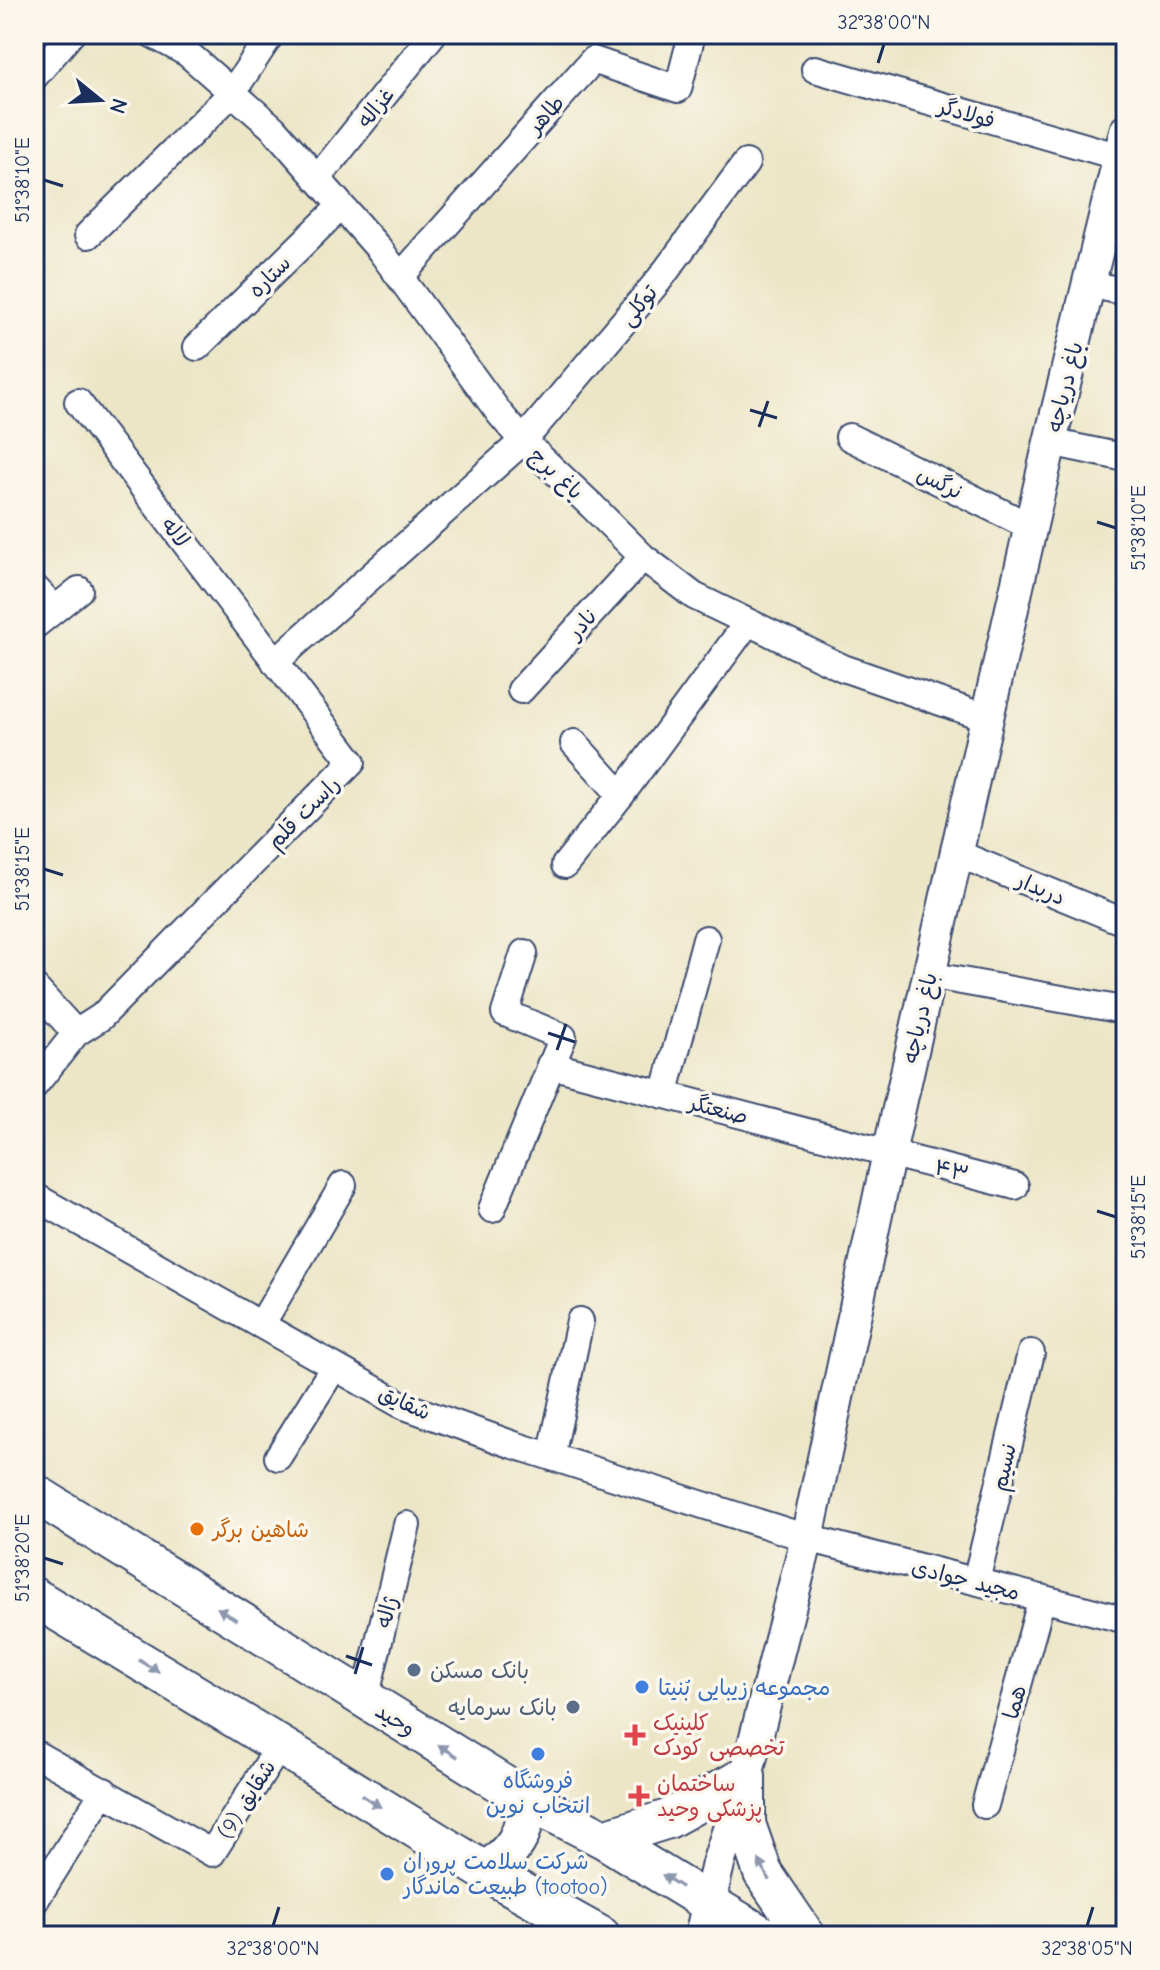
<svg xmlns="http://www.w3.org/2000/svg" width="1160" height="1970" font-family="'Comic Neue','Playpen Sans Arabic',sans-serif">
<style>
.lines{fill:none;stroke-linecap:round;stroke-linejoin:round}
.minor-casing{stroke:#3a4a6e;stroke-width:30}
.tertiary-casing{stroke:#3a4a6e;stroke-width:36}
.secondary-casing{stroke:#3a4a6e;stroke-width:42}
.minor{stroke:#fff;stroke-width:26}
.tertiary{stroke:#fff;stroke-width:32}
.secondary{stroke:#fff;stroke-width:38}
.oneway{fill:#8d97ae}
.ticks{fill:none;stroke:#1b2f5e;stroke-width:3}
.food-dot{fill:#e8710a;stroke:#fbf7ec;stroke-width:3}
.service-dot{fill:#5c6f8a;stroke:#fbf7ec;stroke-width:3}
.shop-dot{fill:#3f7fe0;stroke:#fbf7ec;stroke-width:3}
.health-dot{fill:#e0444e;stroke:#fbf7ec;stroke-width:3}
.labels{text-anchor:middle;stroke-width:7;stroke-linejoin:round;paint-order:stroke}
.street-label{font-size:22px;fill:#1b2f5e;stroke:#fbf7ec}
.food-label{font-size:22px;fill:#c56008;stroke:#fbf7ec;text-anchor:start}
.service-label{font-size:22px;fill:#4e5e75;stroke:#fbf7ec;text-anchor:start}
.shop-label{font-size:22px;fill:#366cbe;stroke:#fbf7ec;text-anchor:start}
.health-label{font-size:22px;fill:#be3a42;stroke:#fbf7ec;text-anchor:start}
.neatline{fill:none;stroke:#1b2f5e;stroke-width:3}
.ticks-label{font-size:20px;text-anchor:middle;fill:#1b2f5e}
</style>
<rect width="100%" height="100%" fill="#fbf7ec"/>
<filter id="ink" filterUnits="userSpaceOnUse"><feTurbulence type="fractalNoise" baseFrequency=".0125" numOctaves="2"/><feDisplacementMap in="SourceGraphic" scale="16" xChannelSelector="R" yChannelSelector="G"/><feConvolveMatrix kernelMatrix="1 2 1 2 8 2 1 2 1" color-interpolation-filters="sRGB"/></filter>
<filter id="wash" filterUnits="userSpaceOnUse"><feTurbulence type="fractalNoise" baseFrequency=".006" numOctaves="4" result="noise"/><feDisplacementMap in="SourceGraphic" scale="32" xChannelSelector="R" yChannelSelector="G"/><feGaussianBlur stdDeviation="1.8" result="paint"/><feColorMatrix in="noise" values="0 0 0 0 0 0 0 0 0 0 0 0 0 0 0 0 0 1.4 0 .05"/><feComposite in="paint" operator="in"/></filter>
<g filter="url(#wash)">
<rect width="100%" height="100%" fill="#ece6c7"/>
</g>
<g filter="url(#ink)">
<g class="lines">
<g class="minor-casing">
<path id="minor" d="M 152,34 L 187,53 L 273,128 L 380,250 L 500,414 L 523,441 L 592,506 L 643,557 L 694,596 L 843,668 L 987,718
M 815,69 L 1120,157
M 34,77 L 71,34
M 317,179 L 433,34
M 88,235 L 232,93 L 271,34
M 400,277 L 593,60 L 678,89 L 692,34
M 1089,284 L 1126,292
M 197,347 L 341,206
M 849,437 L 1031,527
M 1050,442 L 1126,458
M 34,587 L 55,609
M 34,626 L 79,590
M 275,662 L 523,441 L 659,280 L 746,163
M 521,690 L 643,557
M 574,743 L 621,795 L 748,622
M 956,853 L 1126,923
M 565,865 L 621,795
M 928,975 L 1123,1010
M 34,987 L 76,1033
M 550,1065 L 1015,1186
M 34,1086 L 76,1033 L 101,1017 L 352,762 L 78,402
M 664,1095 L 706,939
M 34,1196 L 402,1405 L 514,1445 L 807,1538 L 1126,1620
M 492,1209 L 563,1037 L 505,1013 L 524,953
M 261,1325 L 343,1185
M 278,1457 L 334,1367
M 551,1457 L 580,1321
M 976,1581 L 1031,1353
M 365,1699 L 407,1525
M 34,1753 L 212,1853 L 280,1745
M 985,1805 L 1042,1598
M 34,1902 L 104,1791"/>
</g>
<g class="tertiary-casing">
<path id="tertiary" d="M 701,1936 L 718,1864 L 746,1776 L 807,1538 L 889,1153 L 987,718 L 1050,442 L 1126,131"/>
</g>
<g class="secondary-casing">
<path id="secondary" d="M 34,1493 L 528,1800 L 604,1839 L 763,1936
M 34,1597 L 337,1780 L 486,1872 L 601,1936
M 604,1839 L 668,1819 L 746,1776 L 746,1824 L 763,1873 L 806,1936
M 486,1872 C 517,1847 522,1839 528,1800"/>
</g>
<use href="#minor" class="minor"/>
<use href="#tertiary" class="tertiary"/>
<use href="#secondary" class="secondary"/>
</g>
<defs><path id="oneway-solid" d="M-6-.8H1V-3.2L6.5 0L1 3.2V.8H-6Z" transform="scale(2)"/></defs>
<g class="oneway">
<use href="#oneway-solid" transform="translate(227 1614) rotate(-148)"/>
<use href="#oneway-solid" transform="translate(149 1666) rotate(31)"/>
<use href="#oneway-solid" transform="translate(448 1751) rotate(-148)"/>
<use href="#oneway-solid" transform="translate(371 1801) rotate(32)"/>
<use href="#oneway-solid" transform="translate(764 1870) rotate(-116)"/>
<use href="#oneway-solid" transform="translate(672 1881) rotate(-148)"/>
</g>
</g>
<path class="ticks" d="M 878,63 L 884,44M 44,180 L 63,186M 750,410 L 777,418M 759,427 L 768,401M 1097,522 L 1116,528M 44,869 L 63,875M 548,1033 L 575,1042M 557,1050 L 566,1024M 1097,1211 L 1116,1217M 44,1558 L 63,1564M 346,1656 L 372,1665M 355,1674 L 363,1647M 273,1926 L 279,1907M 1087,1926 L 1093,1907"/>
<circle class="food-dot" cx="197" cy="1529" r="8"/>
<g class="service-dot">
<circle cx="414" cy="1670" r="8"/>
<circle cx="573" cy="1707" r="8"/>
</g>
<g class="shop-dot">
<circle cx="642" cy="1687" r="8"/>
<circle cx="538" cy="1754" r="8"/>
<circle cx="387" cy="1874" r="8"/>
</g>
<g class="health-dot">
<path d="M631 1723h8v8h8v8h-8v8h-8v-8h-8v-8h8z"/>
<path d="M635 1784h8v8h8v8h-8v8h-8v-8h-8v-8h8z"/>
</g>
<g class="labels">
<g class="street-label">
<text transform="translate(375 107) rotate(-51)" y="8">غزاله</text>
<text transform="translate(967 113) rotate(16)" y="8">فولادگر</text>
<text transform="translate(545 114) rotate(-48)" y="8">طاهر</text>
<text transform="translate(269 276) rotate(-45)" y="8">ستاره</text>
<text transform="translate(638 305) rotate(-50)" y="8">توکلی</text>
<text transform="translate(1064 387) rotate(-76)" y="8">باغ دریاچه</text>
<text transform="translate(557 473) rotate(43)" y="8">باغ برج</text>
<text transform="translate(940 482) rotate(26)" y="8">نرگس</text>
<text transform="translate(176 532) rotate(53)" y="8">لاله</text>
<text transform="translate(582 623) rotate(-48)" y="8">نادر</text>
<text transform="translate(303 812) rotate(-45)" y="8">راست قلم</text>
<text transform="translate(1041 888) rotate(23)" y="8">دربدار</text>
<text transform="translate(919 1018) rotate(-77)" y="8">باغ دریاچه</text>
<text transform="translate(719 1109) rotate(15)" y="8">صنعتگر</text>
<text transform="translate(952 1170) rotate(14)" y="8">۴۳</text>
<text transform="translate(405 1402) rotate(24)" y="8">شقایق</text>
<text transform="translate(1003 1467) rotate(-77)" y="8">نسیم</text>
<text transform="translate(966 1579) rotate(14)" y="8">مجید جوادی</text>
<text transform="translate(386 1612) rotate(-76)" y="8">ژاله</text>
<text transform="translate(1014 1702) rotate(-75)" y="8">هما</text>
<text transform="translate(396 1719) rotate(32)" y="8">وحید</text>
<text transform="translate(246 1799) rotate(-58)" y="8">شقایق (9)</text>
</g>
<g class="food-label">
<text x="213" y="1537">شاهین برگر</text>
</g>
<g class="service-label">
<text x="430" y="1678">بانک مسکن</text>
<text x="557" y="1715" text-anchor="end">بانک سرمایه</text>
</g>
<g class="shop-label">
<text x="658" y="1695">مجموعه زیبایی بُنیتا</text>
<text x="538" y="1788" text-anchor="middle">فروشگاه<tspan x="538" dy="25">انتخاب نوین</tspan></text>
<text x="403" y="1869">شرکت سلامت پروران<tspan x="403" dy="25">طبیعت ماندگار (tootoo)</tspan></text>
</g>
<g class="health-label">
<text x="653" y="1730">کلینیک<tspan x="653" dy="25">تخصصی کودک</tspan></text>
<text x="657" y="1791">ساختمان<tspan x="657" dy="25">پزشکی وحید</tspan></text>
</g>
</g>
<rect width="1160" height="1970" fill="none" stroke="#fbf7ec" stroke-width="88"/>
<g transform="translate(100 100) rotate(108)" stroke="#fbf7ec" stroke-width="6" paint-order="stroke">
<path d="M0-6L14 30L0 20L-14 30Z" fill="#1b2f5e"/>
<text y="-12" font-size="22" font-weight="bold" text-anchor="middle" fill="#1b2f5e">N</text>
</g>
<rect x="44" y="44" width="1072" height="1882" class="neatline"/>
<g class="ticks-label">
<text x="884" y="29">32°38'00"N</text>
<text transform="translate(22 180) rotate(-90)" y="7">51°38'10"E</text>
<text transform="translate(1138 528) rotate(-90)" y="7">51°38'10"E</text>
<text transform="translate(22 869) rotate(-90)" y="7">51°38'15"E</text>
<text transform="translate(1138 1217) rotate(-90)" y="7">51°38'15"E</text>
<text transform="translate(22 1558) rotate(-90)" y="7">51°38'20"E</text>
<text x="273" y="1955">32°38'00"N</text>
<text x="1087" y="1955">32°38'05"N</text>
</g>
</svg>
